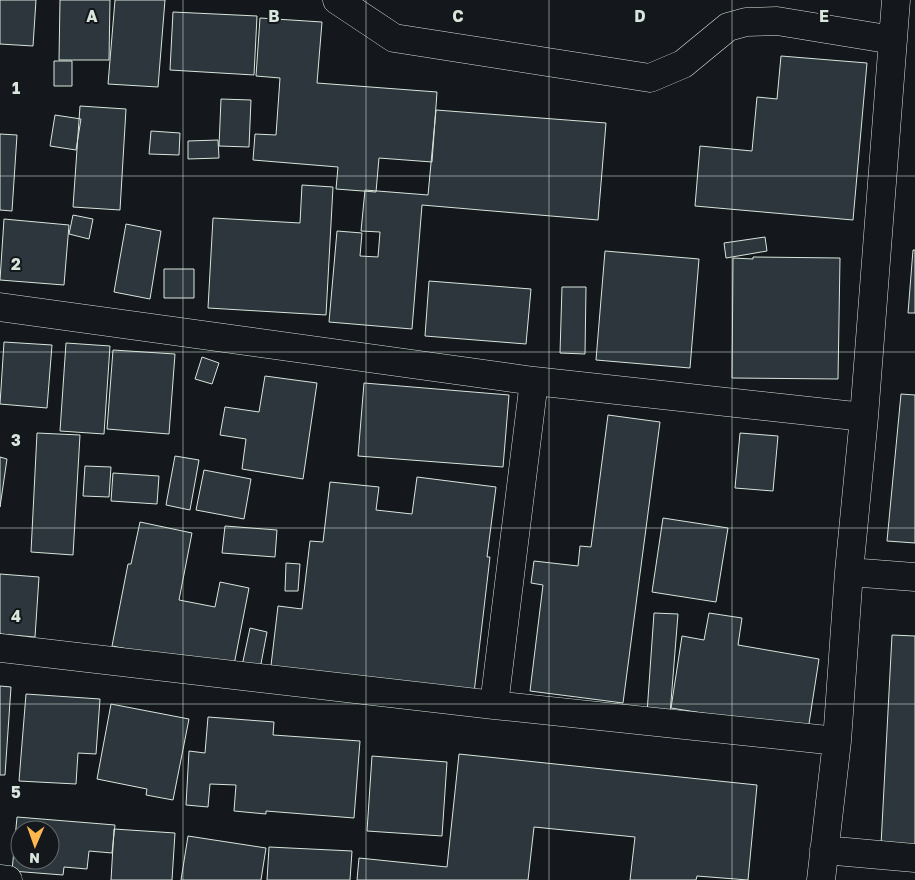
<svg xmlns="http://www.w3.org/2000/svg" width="915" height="880" font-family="'Golos Text',sans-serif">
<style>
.building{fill:#2c363c;stroke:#d8e6dc;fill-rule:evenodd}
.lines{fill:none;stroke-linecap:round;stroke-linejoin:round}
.minor-casing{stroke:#d8e6dc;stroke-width:29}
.minor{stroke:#14181c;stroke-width:28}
.grid{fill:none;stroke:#d8e6dc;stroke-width:1;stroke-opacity:0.55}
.grid-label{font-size:16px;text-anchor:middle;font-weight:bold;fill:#d8e6dc;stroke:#14181c;stroke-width:4;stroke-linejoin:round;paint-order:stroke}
</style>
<rect width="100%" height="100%" fill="#14181c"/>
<path class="building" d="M 0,0 L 36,0 L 33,46 L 0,44 Z
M 60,0 L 110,0 L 109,60 L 59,60 Z
M 115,0 L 165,0 L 158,87 L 108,84 Z
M 173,12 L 257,16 L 254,75 L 170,70 Z
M 260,18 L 322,22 L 317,83 L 437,92 L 432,162 L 379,158 L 376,192 L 336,189 L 338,167 L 253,160 L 255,134 L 276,135 L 280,78 L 256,76 Z
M 781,56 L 867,63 L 853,220 L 695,206 L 700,146 L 752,151 L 757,97 L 777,99 Z
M 54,61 L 72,61 L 72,86 L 54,86 Z
M 221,99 L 251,100 L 249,147 L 219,146 Z
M 80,106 L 126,109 L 120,210 L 73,207 Z
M 436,110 L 606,123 L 598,220 L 422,205 L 412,329 L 329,322 L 337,231 L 362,233 L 360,256 L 378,257 L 380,232 L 361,231 L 365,190 L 428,195 Z
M 55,115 L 81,119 L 76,150 L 50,146 Z
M 151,131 L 180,133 L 179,155 L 149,154 Z
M 0,134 L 17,135 L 12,211 L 0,210 Z
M 218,140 L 219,158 L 188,159 L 188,141 Z
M 302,185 L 333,187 L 326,315 L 208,308 L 213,218 L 300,223 Z
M 73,215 L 93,219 L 89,239 L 69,234 Z
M 4,219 L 69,225 L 64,285 L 0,280 Z
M 126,224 L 161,231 L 150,299 L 114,292 Z
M 765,237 L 767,251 L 726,258 L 724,243 Z
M 913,250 L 915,250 L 915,313 L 908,313 Z
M 605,251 L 699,259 L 690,368 L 596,360 Z
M 753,257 L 840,258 L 838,379 L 732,378 L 733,258 L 753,259 Z
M 164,269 L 194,269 L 194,298 L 164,298 Z
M 429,281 L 531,289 L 526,344 L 425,336 Z
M 562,287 L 586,287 L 585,354 L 560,353 Z
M 4,342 L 52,345 L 47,408 L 0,404 Z
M 66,343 L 110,346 L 104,434 L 60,431 Z
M 113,350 L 175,354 L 169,434 L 107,429 Z
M 202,357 L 219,363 L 212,384 L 195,379 Z
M 265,376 L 317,383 L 303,479 L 242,469 L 246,439 L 220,435 L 225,407 L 259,412 Z
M 364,383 L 509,395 L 503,467 L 358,456 Z
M 901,394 L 915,395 L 915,543 L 887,541 Z
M 608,415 L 660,422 L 623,703 L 530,691 L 543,585 L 531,583 L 534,561 L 578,566 L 580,546 L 591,547 Z
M 37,433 L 80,435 L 73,555 L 31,552 Z
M 740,433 L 778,436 L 773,491 L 735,488 Z
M 175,456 L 199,460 L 190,510 L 166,505 Z
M 0,457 L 7,459 L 0,507 Z
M 85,466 L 111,467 L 109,497 L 83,496 Z
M 204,470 L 251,479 L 244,519 L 196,510 Z
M 113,473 L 159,476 L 157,504 L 111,501 Z
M 417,477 L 496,487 L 487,557 L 490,557 L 474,693 L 270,674 L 278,606 L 302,609 L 310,541 L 323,542 L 330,482 L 379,487 L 376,510 L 412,514 Z
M 663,518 L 728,528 L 716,602 L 652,592 Z
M 140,522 L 192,533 L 179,600 L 215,607 L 220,582 L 249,588 L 233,670 L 112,646 L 128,564 L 131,564 Z
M 225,526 L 277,530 L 275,557 L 222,553 Z
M 286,563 L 300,564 L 298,591 L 285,591 Z
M 0,574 L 39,577 L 35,637 L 0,634 Z
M 654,613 L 678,614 L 670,714 L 647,713 Z
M 709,613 L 742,618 L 738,645 L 819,659 L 808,730 L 671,708 L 682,636 L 704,640 Z
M 250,628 L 267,632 L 260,669 L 242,666 Z
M 892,635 L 915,636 L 915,847 L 881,845 Z
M 0,686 L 11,687 L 5,775 L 0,775 Z
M 26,694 L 100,699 L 96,754 L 78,753 L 76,784 L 19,781 Z
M 111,704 L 189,719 L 173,800 L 146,795 L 147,789 L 97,779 Z
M 208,717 L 274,722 L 273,735 L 360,741 L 354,818 L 266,811 L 266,814 L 234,811 L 236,785 L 210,784 L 208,807 L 186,805 L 189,751 L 205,753 Z
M 459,754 L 757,785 L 748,880 L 697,876 L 696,880 L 630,880 L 635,837 L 534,827 L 528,880 L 357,880 L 359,858 L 447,867 Z
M 372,756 L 447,762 L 442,836 L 367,831 Z
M 17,817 L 115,825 L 112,853 L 89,851 L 87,869 L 64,867 L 63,875 L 12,871 ZM 20,830 L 50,830 L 50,860 L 20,860 Z
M 114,829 L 175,833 L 172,880 L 111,880 Z
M 188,836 L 266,848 L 261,880 L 181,880 Z
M 269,847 L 352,851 L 350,880 L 267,880 Z"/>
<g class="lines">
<g class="minor-casing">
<path id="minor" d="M 337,0 L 394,38 L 650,78 L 683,64 L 728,27 L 746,22 L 777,21 L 893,40
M 0,307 L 534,381 L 864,417
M 849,572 L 915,577
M 0,648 L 494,705 L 837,741
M 494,705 L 534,381
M 824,850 L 915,858
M 0,879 L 8,880
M 821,880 L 837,741 L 849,572 L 864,417 L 896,0"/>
</g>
<use href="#minor" class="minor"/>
</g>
<path class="grid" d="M 183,0 L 183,880M 366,0 L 366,880M 549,0 L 549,880M 732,0 L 732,880M 0,176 L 915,176M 0,352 L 915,352M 0,528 L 915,528M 0,704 L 915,704"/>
<g class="grid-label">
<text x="92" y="22">A</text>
<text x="274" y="22">B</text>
<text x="458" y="22">C</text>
<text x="640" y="22">D</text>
<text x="824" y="22">E</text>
<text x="16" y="94">1</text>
<text x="16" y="270">2</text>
<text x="16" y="446">3</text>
<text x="16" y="622">4</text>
<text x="16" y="798">5</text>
</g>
<g transform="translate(35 845) rotate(182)"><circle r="24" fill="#14181c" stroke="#626a69"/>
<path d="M0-4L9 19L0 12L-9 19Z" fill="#ffb74d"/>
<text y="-8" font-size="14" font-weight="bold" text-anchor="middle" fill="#d8e6dc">N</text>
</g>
</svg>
